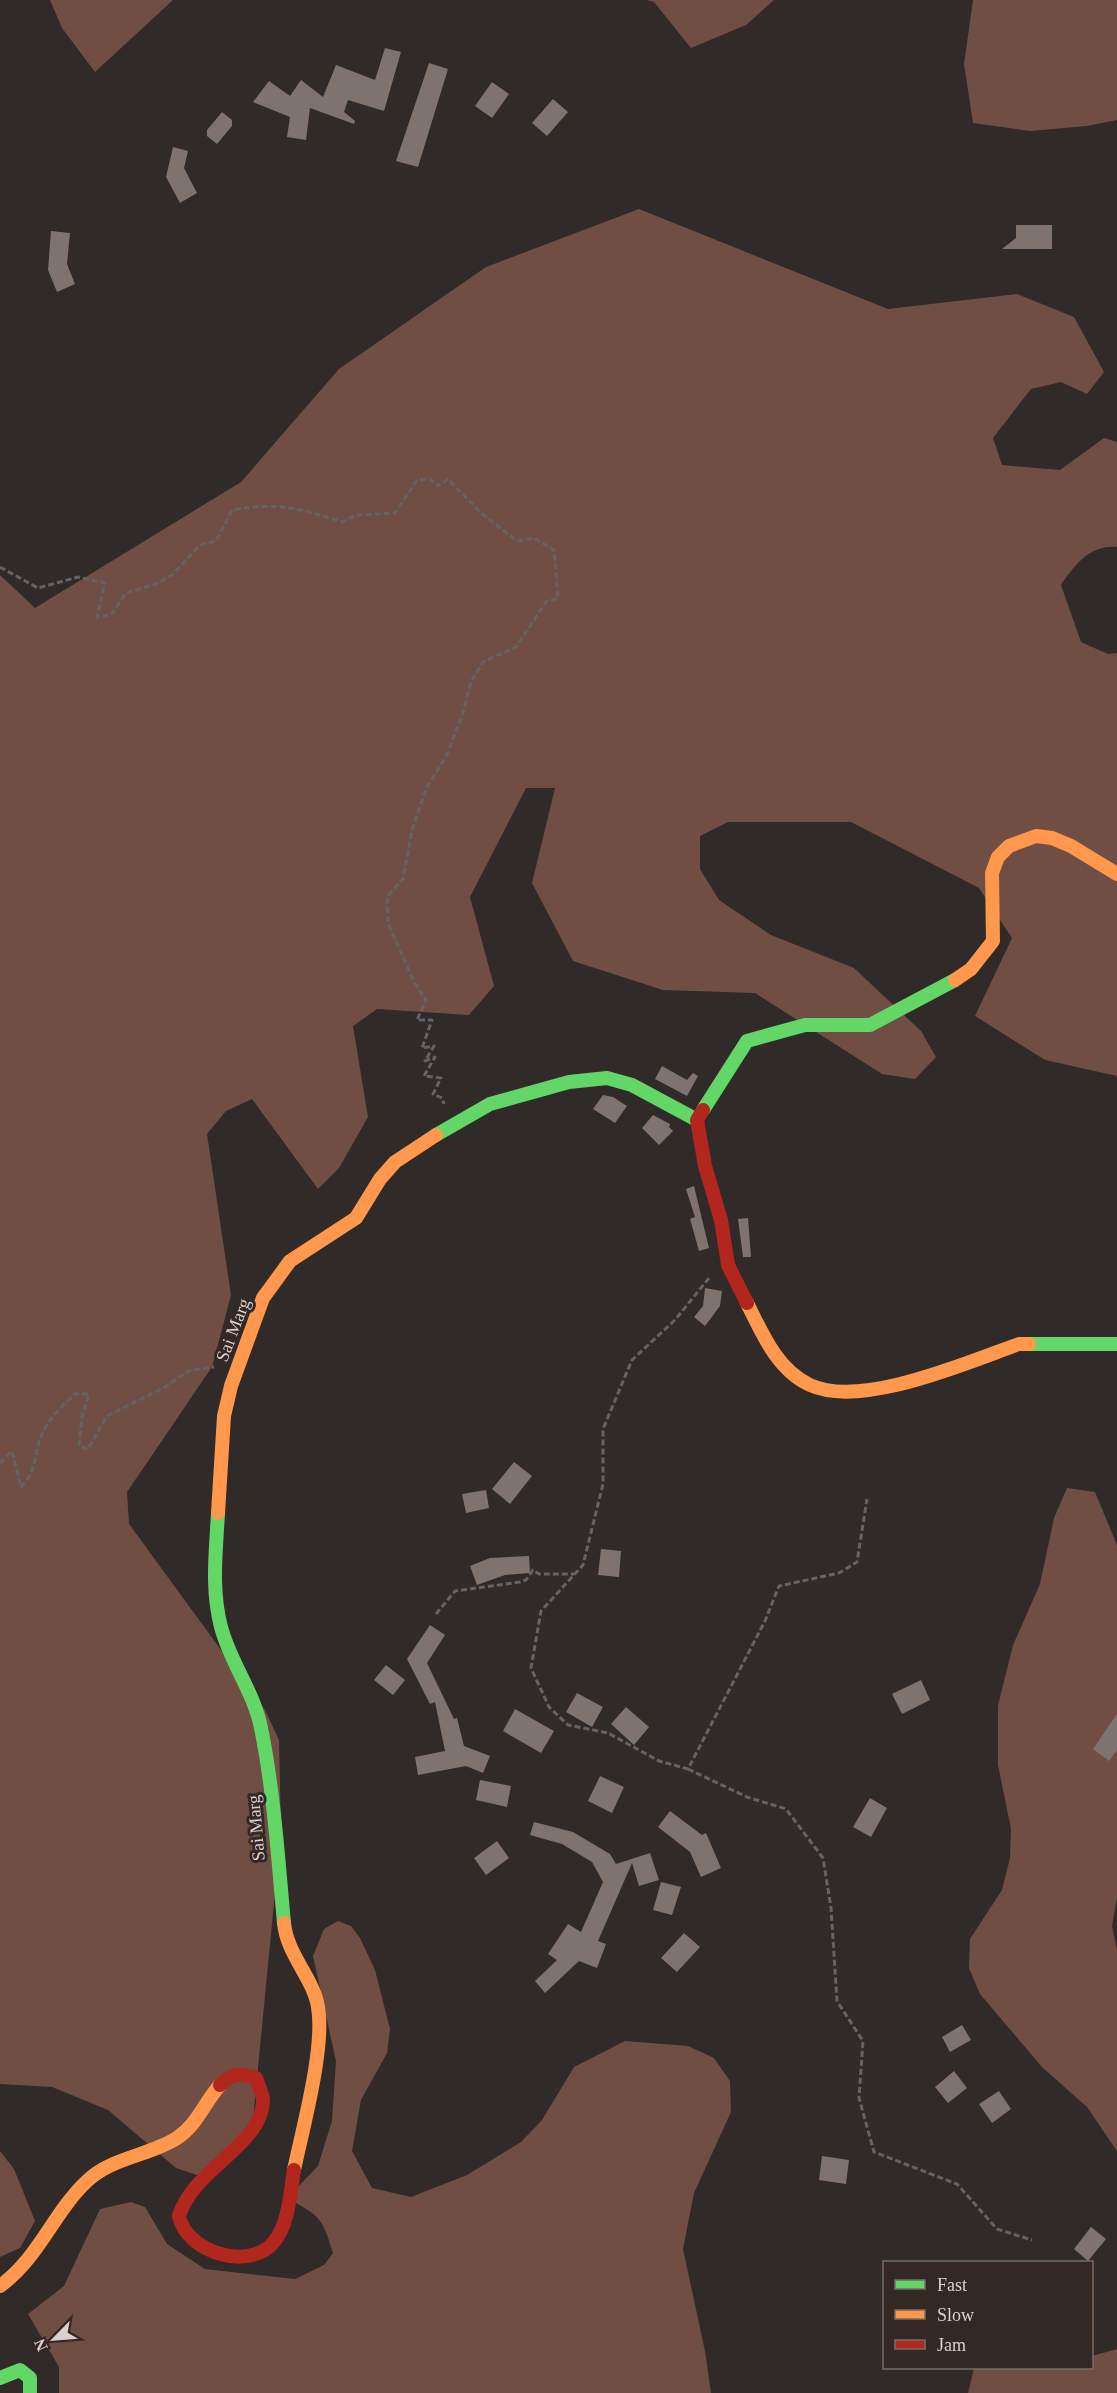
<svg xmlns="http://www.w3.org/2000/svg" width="1117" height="2393" font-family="Georgia,serif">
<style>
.forest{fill:#704e43}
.building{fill:#7e736f}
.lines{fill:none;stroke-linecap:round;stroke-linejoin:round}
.path{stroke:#646363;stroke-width:3;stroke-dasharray:6 3;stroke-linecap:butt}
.fast{stroke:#63d668;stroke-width:14}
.slow{stroke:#ff974d;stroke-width:14}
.jam{stroke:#b3261e;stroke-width:14}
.labels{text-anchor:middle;stroke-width:6;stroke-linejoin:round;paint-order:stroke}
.street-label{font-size:18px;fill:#d9d1ce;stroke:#342824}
</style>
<rect width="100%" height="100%" fill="#302a28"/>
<path class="forest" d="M 50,0 L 173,0 L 95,72 L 62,28 Z
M 647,0 L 774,0 L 746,25 L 691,48 L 654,2 Z
M 973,0 L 1117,0 L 1117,120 L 1087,126 L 1030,131 L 973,123 L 964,64 Z
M 639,209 L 888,309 L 1017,294 L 1074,317 L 1104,372 L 1087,394 L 1061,382 L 1031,389 L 993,438 L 1002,465 L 1060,470 L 1104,438 L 1117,442 L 1117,547 C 1089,545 1075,565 1061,585 L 1081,642 L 1108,654 L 1117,653 L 1117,1076 L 1045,1060 L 975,1016 L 1012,938 L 979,888 L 851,822 L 728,822 L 700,836 L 700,869 L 719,900 L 771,935 L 854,968 L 921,1031 L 936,1057 L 915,1079 L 882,1074 L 755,993 L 663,990 L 573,961 L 532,883 L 555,788 L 526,788 L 470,897 L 494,986 L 469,1015 L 377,1009 L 353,1026 L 368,1117 L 339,1168 L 318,1189 L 252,1099 L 226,1111 L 207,1134 L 231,1295 L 212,1367 L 127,1492 L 129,1524 L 265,1710 L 279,1740 L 281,1831 L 251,2140 L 203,2177 L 176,2168 L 108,2110 L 52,2087 L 0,2084 L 0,575 L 35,608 L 241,482 L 339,369 L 486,267 Z
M 1067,1488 L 1095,1492 L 1117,1545 L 1117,1898 L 1112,1926 L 1117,1950 L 1117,2151 L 1087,2107 L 1042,2067 L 980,1994 L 969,1968 L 970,1939 L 1002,1890 L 1010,1858 L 1011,1829 L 998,1765 L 998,1705 L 1013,1645 L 1040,1584 L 1054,1518 Z
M 338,1921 L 351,1926 L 360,1938 L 375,1970 L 390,2029 L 387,2053 L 361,2100 L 352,2151 L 372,2188 L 411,2197 L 467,2175 L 521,2142 L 542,2120 L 574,2067 L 625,2041 L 688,2046 L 714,2058 L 730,2081 L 731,2112 L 694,2193 L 683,2249 L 705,2351 L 711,2393 L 59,2393 L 59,2367 L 28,2314 L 64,2286 L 100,2209 L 131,2202 L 145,2207 L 167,2244 L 205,2269 L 295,2279 L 324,2265 L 333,2253 C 322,2217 320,2216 287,2198 L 318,2166 L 332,2121 L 336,2061 L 313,1956 L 324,1929 Z
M 0,2151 L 14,2169 L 35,2221 L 20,2248 L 0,2257 Z
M 1117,2349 L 1117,2393 L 968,2393 L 974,2368 L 1092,2368 L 1092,2356 Z"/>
<path class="building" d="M 385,48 L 401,52 L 384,111 L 348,100 L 344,112 L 355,121 L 354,124 L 310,108 L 306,140 L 287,137 L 290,117 L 253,102 L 269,81 L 290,96 L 301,80 L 323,97 L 336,65 L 375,80 Z
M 429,63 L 448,69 L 418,167 L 396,161 Z
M 492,82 L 509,94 L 492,118 L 475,106 Z
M 553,99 L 568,112 L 547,136 L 532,123 Z
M 222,112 L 232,120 L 232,126 L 217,144 L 207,136 L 207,130 Z
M 173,147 L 188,151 L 184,168 L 197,193 L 180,203 L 166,177 Z
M 1016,225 L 1052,225 L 1052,249 L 1002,249 L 1016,238 Z
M 51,231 L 70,233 L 67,264 L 75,284 L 57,292 L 48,270 Z
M 662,1066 L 687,1080 L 693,1073 L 698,1076 L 687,1096 L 655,1079 Z
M 603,1095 L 613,1097 L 627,1106 L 615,1123 L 593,1109 Z
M 653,1115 L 670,1124 L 669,1127 L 673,1131 L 659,1145 L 642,1128 Z
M 694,1186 L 709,1248 L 699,1251 L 690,1219 L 695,1217 L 686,1189 Z
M 748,1218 L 751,1257 L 743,1257 L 738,1219 Z
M 705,1288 L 722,1291 L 720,1306 L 705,1326 L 694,1317 L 703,1306 Z
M 514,1462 L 532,1476 L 510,1504 L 492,1489 Z
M 486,1490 L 489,1508 L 466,1513 L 462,1494 Z
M 601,1549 L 621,1551 L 619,1577 L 598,1575 Z
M 529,1556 L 530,1573 L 505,1575 L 477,1585 L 470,1566 L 490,1558 Z
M 430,1625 L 445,1635 L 427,1663 L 454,1719 L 457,1718 L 464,1746 L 490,1756 L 483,1773 L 466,1766 L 418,1775 L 415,1757 L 445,1751 L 435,1702 L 430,1704 L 407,1659 Z
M 386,1665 L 405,1680 L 393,1695 L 374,1680 Z
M 921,1680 L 930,1700 L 902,1714 L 892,1694 Z
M 577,1693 L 603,1707 L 592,1727 L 566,1712 Z
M 626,1707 L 649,1727 L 634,1745 L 611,1724 Z
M 515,1709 L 554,1731 L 541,1753 L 503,1731 Z
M 1117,1714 L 1117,1750 L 1109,1761 L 1093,1749 Z
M 600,1776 L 624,1787 L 612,1813 L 588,1801 Z
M 480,1780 L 511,1786 L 507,1807 L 476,1800 Z
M 870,1798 L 887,1808 L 871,1837 L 853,1827 Z
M 670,1811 L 702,1835 L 706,1833 L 721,1868 L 701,1877 L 690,1852 L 658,1827 Z
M 534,1822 L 573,1832 L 610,1854 L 616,1864 L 650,1853 L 659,1880 L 639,1886 L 632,1863 L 598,1941 L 606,1944 L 597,1968 L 579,1961 L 545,1993 L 535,1981 L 557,1960 L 548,1954 L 568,1924 L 581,1932 L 603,1882 L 592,1862 L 562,1844 L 530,1835 Z
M 497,1841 L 509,1858 L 486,1875 L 474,1858 Z
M 661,1882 L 681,1887 L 672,1915 L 653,1910 Z
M 684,1933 L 700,1947 L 677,1972 L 661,1958 Z
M 962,2025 L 971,2040 L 950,2052 L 942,2037 Z
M 954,2071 L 967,2088 L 948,2103 L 935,2087 Z
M 999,2091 L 1011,2109 L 992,2123 L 979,2104 Z
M 822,2156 L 849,2160 L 846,2184 L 819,2180 Z
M 1091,2227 L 1106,2239 L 1088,2261 L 1074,2249 Z"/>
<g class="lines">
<path class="path" d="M 0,567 L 38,588 L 78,577 L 105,583 L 97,617 L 111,615 L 126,593 L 156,584 L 172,575 L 200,545 L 216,541 L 232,510 C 280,502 298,508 343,522 L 356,515 L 395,513 L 417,480 L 430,479 L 438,486 L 448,479 L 481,513 L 517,541 L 534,538 L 554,550 L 558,598 L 546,602 L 516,647 L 483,662 L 471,682 L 463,713 L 446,757 L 427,787 L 412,830 L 403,879 L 387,897 L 388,923 L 414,982 L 426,1000 L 417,1020 L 432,1020 L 422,1048 L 434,1046 L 425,1061 L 435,1057 L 424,1076 L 441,1078 L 433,1094 L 442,1098 L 444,1104
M 709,1278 L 675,1320 L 632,1360 L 603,1429 L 603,1484 L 583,1565 L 541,1611 L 531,1668 L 549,1707 L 568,1725 L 608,1733 L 659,1761 L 688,1769 L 765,1621 L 779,1586 L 839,1573 L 857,1562 L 867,1499
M 0,1463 L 12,1451 L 21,1487 C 37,1470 33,1460 40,1439 C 47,1420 61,1407 75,1394 L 89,1394 L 82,1417 L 79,1446 L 88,1449 L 107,1416 L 165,1387 L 188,1371 L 214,1367
M 436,1614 L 455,1591 L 520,1582 L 526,1580 L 533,1570 L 539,1574 L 574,1574
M 688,1769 L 747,1797 L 786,1809 L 823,1858 L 831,1908 L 837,2001 L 863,2041 L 859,2098 L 874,2152 L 957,2184 L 997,2229 L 1032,2240"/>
<path class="fast" d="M 703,1110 L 747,1041 L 805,1025 L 870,1025 L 955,980
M 436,1135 L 490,1104 L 569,1082 L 607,1078 L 632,1085 L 697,1120
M 1029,1344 L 1117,1344
M 218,1513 C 216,1551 211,1589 221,1627 C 230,1662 254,1692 261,1728 C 274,1792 278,1858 284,1923
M 0,2378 L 20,2370 L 30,2378 L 30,2393"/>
<path class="slow" d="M 955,980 L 971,969 L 993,941 L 992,873 L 998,857 L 1009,846 L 1036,836 L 1052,838 L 1071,846 L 1117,874
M 747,1303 C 762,1333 777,1370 810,1385 C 861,1409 968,1362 1019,1344 L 1029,1344
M 218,1513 L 224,1416 L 231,1386 L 263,1298 L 290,1261 L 356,1218 L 380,1179 L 395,1162 L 436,1135
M 284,1923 C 287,1955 314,1979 318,2007 C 325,2048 303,2127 294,2170
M 0,2286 C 39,2258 53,2213 87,2181 C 112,2157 149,2156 177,2138 C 197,2125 204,2103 220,2085"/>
<path class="jam" d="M 703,1110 L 697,1120 L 705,1166 L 721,1220 L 728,1265 L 747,1303
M 220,2085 C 231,2073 241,2073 256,2078 C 258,2085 263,2094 263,2101 C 262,2145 193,2169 179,2216 C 186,2252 249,2272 274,2242 C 289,2223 290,2194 294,2170"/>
</g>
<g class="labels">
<g class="street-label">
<text transform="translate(233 1330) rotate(-69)" y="6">Sai Marg</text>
<text transform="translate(256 1828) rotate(-95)" y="6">Sai Marg</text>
</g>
</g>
<rect x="883" y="2261" width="210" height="108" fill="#342824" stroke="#766c68" stroke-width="1.5"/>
<rect x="895" y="2280" width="30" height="9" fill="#63d668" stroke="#766c68" stroke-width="1.5"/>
<text x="937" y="2291" font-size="18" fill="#d9d1ce">Fast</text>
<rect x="895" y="2310" width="30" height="9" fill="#ff974d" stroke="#766c68" stroke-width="1.5"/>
<text x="937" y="2321" font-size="18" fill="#d9d1ce">Slow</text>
<rect x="895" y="2340" width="30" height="9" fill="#b3261e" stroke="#766c68" stroke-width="1.5"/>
<text x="937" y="2351" font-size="18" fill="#d9d1ce">Jam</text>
<g transform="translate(54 2339) rotate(245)" stroke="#342824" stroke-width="4.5" paint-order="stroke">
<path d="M0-4.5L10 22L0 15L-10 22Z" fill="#d9d1ce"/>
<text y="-9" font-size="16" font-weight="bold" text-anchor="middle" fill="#d9d1ce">N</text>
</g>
</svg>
